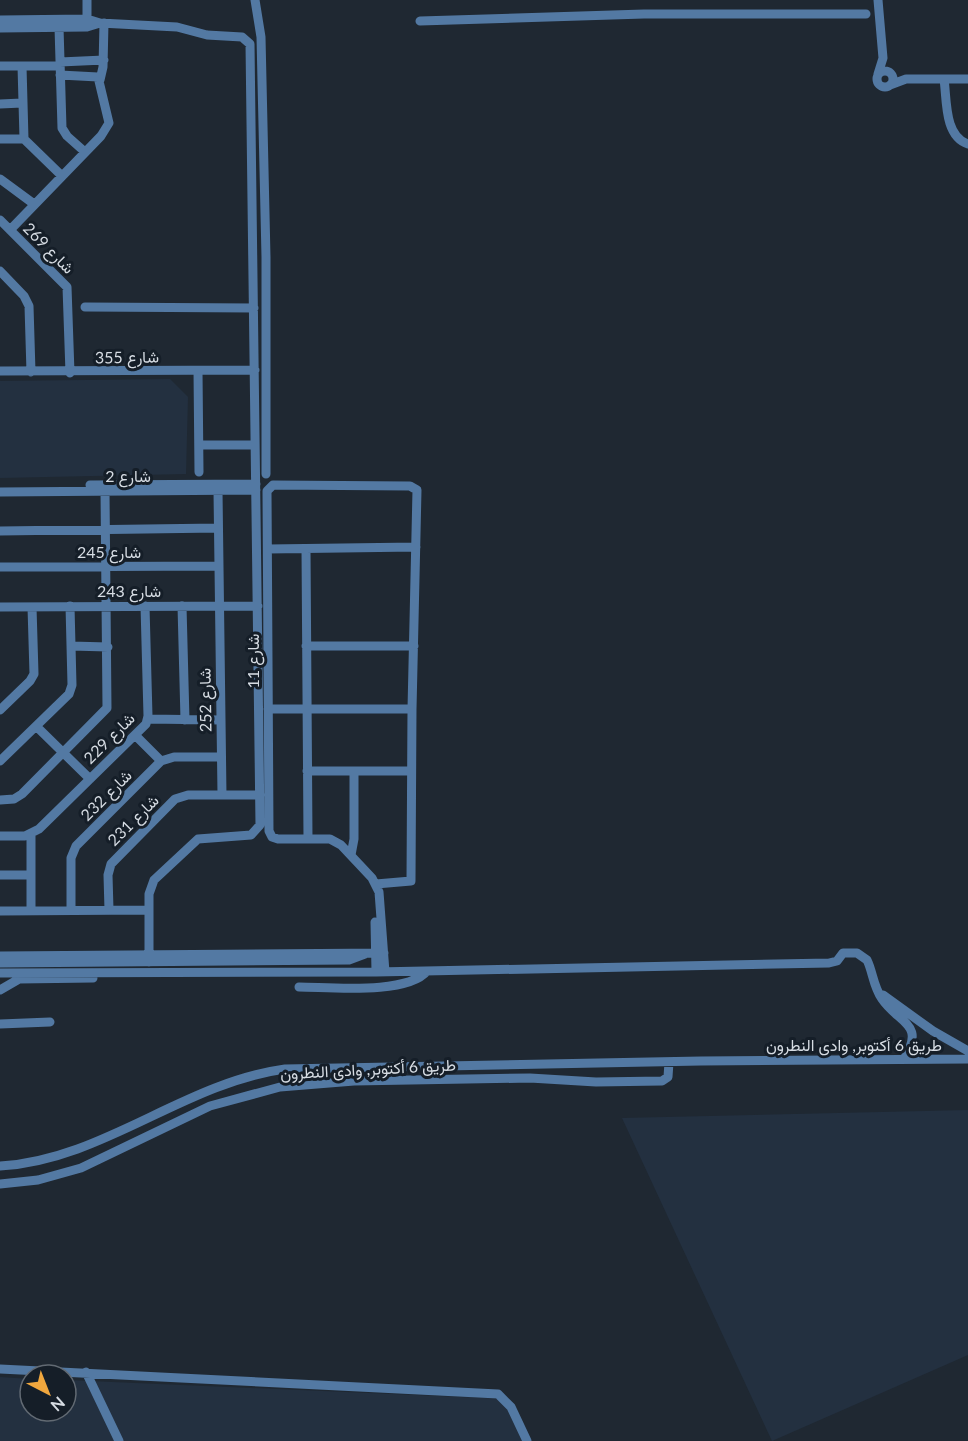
<svg xmlns="http://www.w3.org/2000/svg" width="968" height="1441" font-family="Lato,Vazirmatn,sans-serif">
<style>
.built{fill:#233040}
.lines{fill:none;stroke-linecap:round;stroke-linejoin:round}
.minor{stroke:#5379a3;stroke-width:9}
.labels{text-anchor:middle;stroke-width:6;stroke-linejoin:round;paint-order:stroke}
.street-label{font-size:16px;fill:#d6dce3;stroke:#151e28}
</style>
<rect width="100%" height="100%" fill="#1f2832"/>
<path class="built" d="M 170,379 L 188,397 L 186,474 L 0,478 L 0,381 Z
M 968,1110 L 968,1355 L 772,1441 L 622,1118 Z
M 0,1377 L 30,1379 L 30,1411 L 66,1411 L 66,1380 L 508,1399 L 526,1441 L 0,1441 Z"/>
<g class="lines">
<path class="minor" d="M 255,0 L 261,37 L 266,257 L 266,474
M 878,0 L 883,58 L 878,74
M 0,20 L 87,19 L 100,23 L 177,27 L 207,35 L 242,37 L 250,44 L 260,825 L 251,835 L 198,839 L 154,880 L 149,894 L 149,962
M 420,21 L 644,14 L 866,14
M 87,24 L 87,0
M 59,27 L 62,128 L 67,136 L 85,152
M 0,28 L 87,27 L 100,23
M 60,62 L 104,60
M 0,66 L 60,66
M 22,66 L 24,139 L 62,176
M877 79a8 8 0 1 1 16 0a8 8 0 1 1-16 0Z
M 944,79 C 947,100 944,136 968,144
M 100,80 L 103,67 L 104,23
M 890,85 L 906,79 L 968,79
M 0,104 L 22,103
M 0,139 L 24,139
M 0,179 L 34,204
M 0,220 L 67,287 L 70,373
M 10,230 L 101,136 L 109,123 L 98,77 L 60,75
M 0,271 L 24,296 L 29,306 L 31,372
M 85,307 L 254,308
M 0,371 L 255,370
M 198,371 L 199,472
M 199,445 L 255,445
M 90,485 L 256,484
M 218,491 L 222,795
M 0,492 L 256,490
M 0,531 L 218,528
M 268,549 L 416,547
M 306,549 L 308,838
M 0,567 L 219,566
M 182,606 L 185,720
M 0,607 L 258,606
M 71,646 L 108,647
M 306,646 L 414,646
M 268,709 L 412,709
M 0,710 L 30,681 L 34,674 L 32,607
M 148,719 L 220,720
M 37,727 L 90,779
M 135,735 L 161,761
M 0,761 L 69,694 L 72,685 L 70,606
M 307,771 L 411,771
M 0,800 L 14,799 L 22,794 L 107,708 L 105,491
M 31,834 L 31,911
M 0,836 L 25,836 L 39,829 L 146,724 L 148,716 L 145,606
M 351,855 L 354,839 L 354,771
M 0,875 L 30,875
M 376,884 L 411,881 L 412,709 L 417,490 L 410,486 L 273,485 L 267,491 L 269,831 L 272,837 L 278,839 L 330,839 L 341,845 L 372,878 L 379,892 L 385,972
M 71,910 L 71,858 L 76,846 L 161,761 L 174,757 L 221,757
M 109,910 L 108,875 L 111,864 L 175,799 L 188,795 L 260,795
M 0,911 L 148,910
M 375,922 L 376,972
M 0,956 L 384,953
M 0,963 L 349,960 L 365,954
M 0,973 L 376,972 L 829,963 L 837,961 L 843,953 L 857,953 L 867,960 C 873,972 873,986 882,999 C 899,1024 926,1023 904,1059
M 299,987 C 329,987 407,995 427,971
M 0,990 L 19,979 L 93,978
M 883,995 L 933,1031 L 968,1051
M 0,1024 L 50,1022
M 0,1166 C 103,1160 183,1083 285,1069 L 701,1061 L 968,1059
M 0,1184 L 38,1180 L 81,1168 L 210,1106 L 280,1087 L 354,1081 L 530,1078 L 596,1082 L 662,1081 L 668,1077 L 669,1062
M 0,1369 L 498,1394 L 511,1407 L 527,1441
M 86,1372 L 119,1441"/>
</g>
<g class="labels">
<g class="street-label">
<text transform="translate(49 248) rotate(45)" y="6">شارع 269</text>
<text transform="translate(127 357) rotate(-1)" y="6">شارع 355</text>
<text x="128" y="482">شارع 2</text>
<text x="109" y="558">شارع 245</text>
<text x="129" y="597">شارع 243</text>
<text transform="translate(253 661) rotate(-90)" y="6">شارع 11</text>
<text transform="translate(205 700) rotate(-91)" y="6">شارع 252</text>
<text transform="translate(109 738) rotate(-45)" y="6">شارع 229</text>
<text transform="translate(106 795) rotate(-45)" y="6">شارع 232</text>
<text transform="translate(133 820) rotate(-45)" y="6">شارع 231</text>
<text x="854" y="1051">طريق 6 أكتوبر, وادى النطرون</text>
<text transform="translate(368 1069) rotate(-3)" y="6">طريق 6 أكتوبر, وادى النطرون</text>
</g>
</g>
<g transform="translate(48 1393) rotate(138)"><circle r="28" fill="#151e28" stroke="#626a73" stroke-width="1.5"/>
<path d="M0-4.5L10 22L0 15L-10 22Z" fill="#f0a73e"/>
<text y="-9" font-size="16" font-weight="bold" text-anchor="middle" fill="#d6dce3">N</text>
</g>
</svg>
